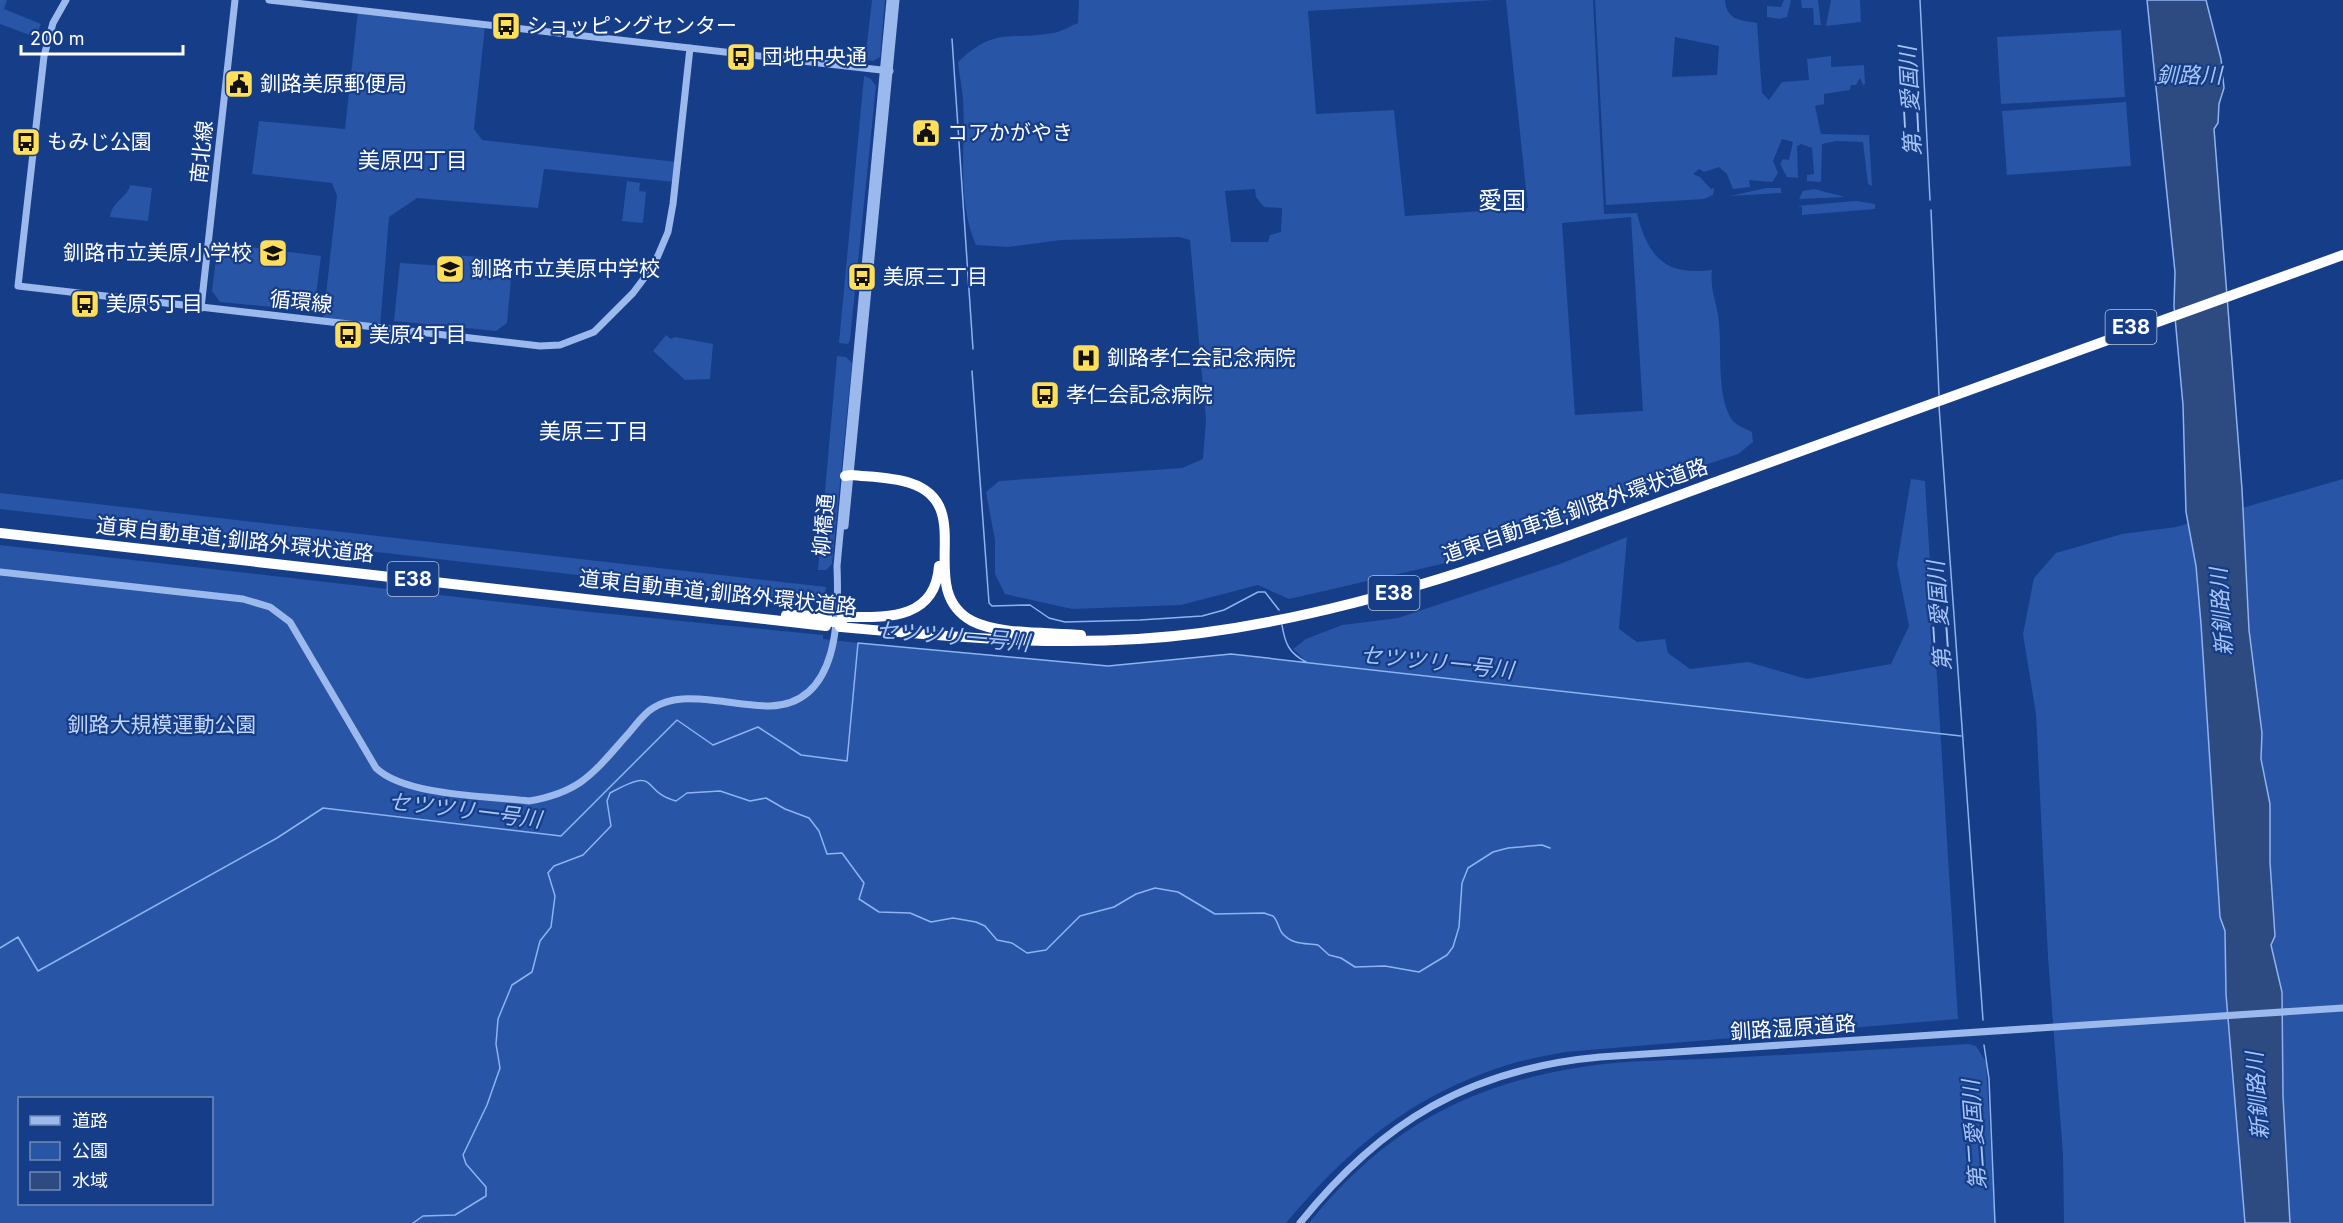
<svg xmlns="http://www.w3.org/2000/svg" width="2343" height="1223" font-family="Inter,'Noto Sans JP',sans-serif">
<style>
.green{fill:#2855a6;fill-rule:evenodd}
.water{fill:#2d4a81;stroke:#8eb3f1;stroke-width:1.5}
.lines{fill:none;stroke-linecap:round;stroke-linejoin:round}
.stream{stroke:#8eb3f1;stroke-width:1.5}
.tertiary{stroke:#9cb9ee;stroke-width:7}
.motorway{stroke:#fff;stroke-width:10}
.motorway-bridge{stroke:#fff;stroke-width:10}
.labels{text-anchor:middle;stroke-width:4.5;stroke-linejoin:round;paint-order:stroke}
.shield{fill:#163d87;stroke:#b9c5db;stroke-width:1.5}
.shield-label{font-size:20px;font-weight:bold;fill:#fff}
.poi-label{font-size:21px;fill:#fff;stroke:#163d87;text-anchor:start}
.street-label{font-size:21px;fill:#fff;stroke:#163d87}
.park-label{font-size:21px;fill:#c1d6fa;stroke:#163d87}
.water-label{font-size:22px;font-style:italic;fill:#a7c4f6;stroke:#163d87}
.neighbourhood-label{font-size:22px;fill:#fff;stroke:#163d87}
.quarter-label{font-size:24px;fill:#fff;stroke:#163d87}
</style>
<rect width="100%" height="100%" fill="#163d87"/>
<path class="green" d="M 0,0 L 7,0 L 4,9 L 41,24 L 35,37 L 0,24 Z
M 872,0 L 885,0 L 880,57 L 873,61 L 865,60 Z
M 1079,0 L 1494,0 L 1308,11 L 1316,114 L 1394,110 L 1405,216 L 1528,208 L 1506,0 L 1593,0 L 1604,214 L 1637,213 C 1648,258 1666,276 1712,270 C 1710,287 1715,298 1718,315 C 1723,345 1715,393 1732,420 C 1736,425 1746,429 1752,432 L 1753,442 L 1738,454 L 1627,491 L 1575,515 L 1446,563 L 1289,599 L 1258,585 L 1181,605 L 1072,609 L 1005,594 L 995,574 L 995,540 L 986,492 L 999,481 L 1182,468 L 1203,459 L 1206,420 L 1190,240 L 1179,237 L 1061,240 L 1008,247 L 976,245 C 956,199 966,147 963,99 C 962,87 959,74 958,62 C 996,26 1008,41 1053,33 C 1061,32 1070,26 1078,23 ZM 1255,189 L 1256,197 L 1264,207 L 1282,208 L 1281,232 L 1270,235 L 1268,242 L 1231,242 L 1225,191 ZM 1631,217 L 1643,411 L 1575,415 L 1562,223 Z
M 1595,0 L 1725,0 C 1726,20 1740,20 1757,23 L 1762,93 L 1769,100 L 1782,82 L 1809,80 L 1807,59 L 1831,56 L 1831,67 L 1864,65 L 1865,84 L 1863,85 L 1860,78 L 1856,85 L 1851,85 L 1850,90 L 1824,94 L 1824,104 L 1815,106 L 1821,134 L 1869,135 L 1872,186 L 1868,184 L 1863,142 L 1836,141 L 1822,144 L 1821,182 L 1807,181 L 1807,175 L 1814,174 L 1812,148 L 1801,144 L 1797,146 L 1798,178 L 1787,177 L 1780,164 L 1783,159 L 1789,160 L 1793,142 L 1782,139 L 1773,161 L 1778,173 L 1772,182 L 1749,180 L 1750,187 L 1733,189 L 1727,174 L 1719,167 L 1704,172 L 1699,169 L 1693,174 L 1700,177 L 1711,189 L 1714,188 L 1713,195 L 1704,199 L 1606,205 ZM 1675,37 L 1719,46 L 1717,75 L 1672,77 Z
M 1784,0 L 1791,0 L 1787,17 L 1780,19 L 1767,17 L 1767,6 L 1781,7 Z
M 1801,0 L 1818,0 L 1821,25 L 1814,25 L 1813,8 L 1802,8 Z
M 1826,0 L 1860,0 L 1861,22 L 1826,26 L 1831,0 Z
M 358,11 L 485,26 L 474,129 L 482,140 L 677,162 L 675,182 L 544,169 L 538,208 L 417,198 L 389,217 L 380,328 L 323,321 L 337,196 L 332,183 L 252,174 L 259,121 L 345,129 Z
M 2121,30 L 2125,97 L 2001,104 L 1997,37 Z
M 864,76 L 871,79 L 876,86 L 850,340 L 848,344 L 839,343 Z
M 2126,102 L 2131,166 L 2007,175 L 2002,111 Z
M 627,181 L 640,183 L 639,191 L 646,192 L 643,223 L 622,221 Z
M 130,185 L 152,188 L 148,221 L 110,217 C 113,199 127,199 130,185 Z
M 1766,188 L 1781,188 L 1781,193 L 1730,196 Z
M 1814,189 L 1845,197 L 1799,199 L 1803,191 Z
M 1856,201 L 1875,204 L 1875,209 L 1802,215 L 1802,207 L 1797,206 Z
M 218,243 L 321,256 L 314,311 L 220,302 L 212,291 Z
M 451,255 L 513,259 L 507,323 L 496,331 L 394,321 L 400,263 L 446,266 Z
M 666,335 L 671,339 L 675,337 L 713,344 L 710,379 L 685,380 L 653,351 Z
M 837,356 L 846,357 L 852,363 L 832,564 L 826,570 L 818,570 Z
M 1911,479 L 1925,481 L 1958,1019 L 1565,1052 C 1546,1056 1526,1059 1507,1065 C 1411,1096 1350,1147 1286,1223 L 0,1223 L 0,545 L 581,611 L 823,635 L 823,639 L 858,643 L 1108,666 L 1231,654 L 1308,663 L 1293,649 L 1306,639 L 1342,625 L 1398,618 L 1560,564 L 1627,537 L 1619,629 L 1637,642 L 1665,639 L 1668,653 L 1690,669 L 1748,662 L 1807,679 L 1891,664 L 1909,626 L 1897,564 ZM 20,1098 L 212,1098 L 212,1204 L 20,1204 Z
M 2343,479 L 2343,1223 L 2064,1223 L 2063,1154 L 2048,957 L 2036,714 L 2023,634 L 2034,578 L 2056,553 L 2122,534 L 2176,527 Z
M 0,493 L 826,587 L 824,603 L 0,509 Z
M 1968,1044 L 1976,1046 L 1986,1062 L 1995,1223 L 1309,1223 C 1383,1131 1465,1085 1582,1067 C 1627,1059 1676,1061 1723,1058 C 1804,1054 1886,1049 1968,1044 Z"/>
<path class="water" d="M 2147,0 L 2206,0 L 2221,59 L 2224,88 L 2219,104 L 2218,123 L 2214,129 L 2242,489 L 2249,630 L 2262,733 L 2261,759 L 2270,804 L 2270,862 L 2275,936 L 2271,945 L 2282,992 L 2283,1096 L 2290,1223 L 2245,1223 L 2226,994 L 2225,931 L 2220,917 L 2201,624 L 2196,566 L 2186,512 L 2183,405 L 2174,306 L 2175,272 Z"/>
<g class="lines">
<path class="stream" d="M 1920,0 L 1930,200
M 952,39 L 973,349
M 1931,210 L 1939,395
M 972,371 L 989,603 L 992,606 L 1030,605 L 1049,618 L 1065,622 L 1140,620 L 1202,616 L 1224,610 L 1258,592 L 1265,592 L 1279,610
M 1939,406 L 1983,1020
M 1282,625 C 1285,644 1289,653 1306,662
M 0,948 L 18,937 L 38,971 L 277,838 L 323,808 L 561,836 L 677,720 L 713,745 L 758,727 L 801,755 L 847,761 L 858,643 L 1108,666 L 1231,654 L 1961,736
M 1984,1045 L 1989,1079 L 1995,1223
M 413,1223 L 423,1216 L 455,1215 L 486,1196 L 486,1187 L 466,1164 L 463,1155 L 487,1105 L 500,1068 L 496,1044 L 498,1019 L 512,985 L 532,972 L 540,941 L 551,927 L 555,896 L 548,873 L 554,866 L 583,855 L 611,826 L 607,801 L 610,793 C 661,765 639,791 676,801 L 687,793 L 720,791 L 750,801 L 766,798 L 785,809 L 809,818 L 819,831 L 827,854 L 842,853 L 864,883 L 859,899 L 879,912 L 910,913 L 931,922 L 953,918 L 976,922 L 985,926 L 997,940 L 1012,943 L 1027,953 L 1046,950 L 1080,916 L 1114,907 L 1136,894 L 1155,888 L 1178,892 L 1215,914 L 1264,913 L 1273,916 C 1278,921 1278,927 1282,933 C 1292,945 1305,943 1318,945 L 1329,955 L 1341,958 L 1355,967 L 1385,966 L 1419,972 L 1447,955 L 1453,947 L 1459,927 L 1462,883 L 1468,868 L 1493,852 L 1508,848 L 1542,845 L 1550,848"/>
<path class="tertiary" d="M 66,0 L 53,23 L 44,56 L 18,286 L 540,346 L 560,345 L 594,332 L 633,293 L 654,265 L 668,232 L 673,204 L 690,48
M 269,0 L 890,71
M 201,308 L 235,0
M 845,526 L 896,0
M 0,572 L 243,599 L 270,607 L 290,622 L 376,768 C 405,796 488,796 529,801 C 582,792 594,772 628,734 C 636,725 643,714 653,708 C 674,695 697,699 720,701 C 737,703 754,706 770,706 C 840,704 839,616 837,566 L 890,0
M 1300,1223 C 1381,1122 1469,1069 1600,1057 L 2343,1008"/>
<path class="motorway" d="M 845,476 L 851,475 C 870,477 892,477 910,483 C 979,505 913,589 972,621 C 999,635 1050,632 1081,635
M 0,533 L 826,626
M 786,615 L 827,616
M 842,617 C 883,617 935,622 939,566
M 840,627 C 961,638 1081,649 1201,633 C 1382,609 1551,542 1721,480 C 1929,405 2136,330 2343,255"/>
<path class="motorway-bridge" d="M 826,621 L 842,623"/>
</g>
<defs>
<g id="bus-square" transform="scale(1.5)"><rect x="-9" y="-9" width="18" height="18" rx="4" fill="#ffde59" stroke="#163d87"/><path d="M-5-6H5V4H4V6H2V4H-2V6H-4V4H-5ZM-3.5-4V0h7V-4ZM-3.5 1.2v1.5H-2V1.2ZM2 1.2v1.5H3.5V1.2Z" fill="#111"/></g>
<g id="civic-square" transform="scale(1.5)"><rect x="-9" y="-9" width="18" height="18" rx="4" fill="#ffde59" stroke="#163d87"/><path d="M-.6-6.5H3V-4.5H.6V-3L4-1V1h2V6H-6V1h2V-1L-.6-3ZM-1.2 2.5V6h2.4V2.5Z" fill="#111"/></g>
<g id="school-square" transform="scale(1.5)"><rect x="-9" y="-9" width="18" height="18" rx="4" fill="#ffde59" stroke="#163d87"/><path d="M0-5L7-2L0 1L-7-2ZM-4 1L0 2.5L4 1V4Q0 6-4 4Z" fill="#111"/></g>
<g id="hospital-square" transform="scale(1.5)"><rect x="-9" y="-9" width="18" height="18" rx="4" fill="#ffde59" stroke="#163d87"/><path d="M-5-5h3v3.5h4V-5h3V5h-3V1.5h-4V5h-3Z" fill="#111"/></g>
</defs>
<g fill-rule="evenodd">
<use href="#bus-square" x="506" y="26"/>
<use href="#bus-square" x="741" y="57"/>
<use href="#civic-square" x="239" y="84"/>
<use href="#civic-square" x="926" y="133"/>
<use href="#bus-square" x="26" y="142"/>
<use href="#school-square" x="273" y="253"/>
<use href="#school-square" x="450" y="269"/>
<use href="#bus-square" x="862" y="277"/>
<use href="#bus-square" x="85" y="304"/>
<use href="#bus-square" x="348" y="335"/>
<use href="#hospital-square" x="1086" y="358"/>
<use href="#bus-square" x="1045" y="395"/>
</g>
<g class="labels">
<g class="shield">
<rect x="2105.5" y="310" width="51" height="34" rx="4.5"/>
<rect x="387.5" y="562" width="51" height="34" rx="4.5"/>
<rect x="1368.5" y="576" width="51" height="34" rx="4.5"/>
</g>
<g class="shield-label">
<text x="2131" y="334">E38</text>
<text x="413" y="586">E38</text>
<text x="1394" y="600">E38</text>
</g>
<g class="poi-label">
<text x="527" y="33">ショッピングセンター</text>
<text x="762" y="64">団地中央通</text>
<text x="260" y="91">釧路美原郵便局</text>
<text x="947" y="140">コアかがやき</text>
<text x="47" y="149">もみじ公園</text>
<text x="252" y="260" text-anchor="end">釧路市立美原小学校</text>
<text x="471" y="276">釧路市立美原中学校</text>
<text x="883" y="284">美原三丁目</text>
<text x="106" y="311">美原5丁目</text>
<text x="369" y="342">美原4丁目</text>
<text x="1107" y="365">釧路孝仁会記念病院</text>
<text x="1066" y="402">孝仁会記念病院</text>
</g>
<g class="street-label">
<text transform="translate(202 152) rotate(-84)" y="7">南北線</text>
<text transform="translate(301 302) rotate(6)" y="7">循環線</text>
<text transform="translate(1575 511) rotate(-19)" y="7">道東自動車道;釧路外環状道路</text>
<text transform="translate(824 525) rotate(-85)" y="7">柳橋通</text>
<text transform="translate(235 540) rotate(6)" y="7">道東自動車道;釧路外環状道路</text>
<text transform="translate(718 593) rotate(6)" y="7">道東自動車道;釧路外環状道路</text>
<text transform="translate(1793 1028) rotate(-4)" y="7">釧路湿原道路</text>
</g>
<g class="park-label">
<text x="162" y="732">釧路大規模運動公園</text>
</g>
<g class="water-label">
<text x="2189" y="83">釧路川</text>
<text transform="translate(1910 101) rotate(-93)" y="8">第二愛国川</text>
<text transform="translate(2221 612) rotate(-94)" y="8">新釧路川</text>
<text transform="translate(1939 616) rotate(-94)" y="8">第二愛国川</text>
<text transform="translate(953 636) rotate(5)" y="8">セツツリ一号川</text>
<text transform="translate(1437 662) rotate(6)" y="8">セツツリ一号川</text>
<text transform="translate(465 810) rotate(7)" y="8">セツツリ一号川</text>
<text transform="translate(2257 1096) rotate(-94)" y="8">新釧路川</text>
<text transform="translate(1974 1135) rotate(-94)" y="8">第二愛国川</text>
</g>
<g class="neighbourhood-label">
<text x="413" y="168">美原四丁目</text>
<text x="594" y="439">美原三丁目</text>
</g>
<g class="quarter-label">
<text x="1502" y="209">愛国</text>
</g>
</g>
<rect x="18" y="1097" width="195" height="108" fill="#163d87" stroke="#738bb7" stroke-width="1.5"/>
<rect x="30" y="1116" width="30" height="9" fill="#9cb9ee" stroke="#738bb7" stroke-width="1.5"/>
<text x="72" y="1127" font-size="18" fill="#ffffff">道路</text>
<rect x="30" y="1142" width="30" height="18" fill="#2855a6" stroke="#738bb7" stroke-width="1.5"/>
<text x="72" y="1157" font-size="18" fill="#ffffff">公園</text>
<rect x="30" y="1172" width="30" height="18" fill="#2d4a81" stroke="#738bb7" stroke-width="1.5"/>
<text x="72" y="1187" font-size="18" fill="#ffffff">水域</text>
<path d="M21 45v9h162v-9" fill="none" stroke="#ffffff" stroke-width="3"/>
<text x="30" y="45" font-size="18" fill="#ffffff" stroke="#163d87" stroke-width="4.5" paint-order="stroke">200 m</text>
</svg>
